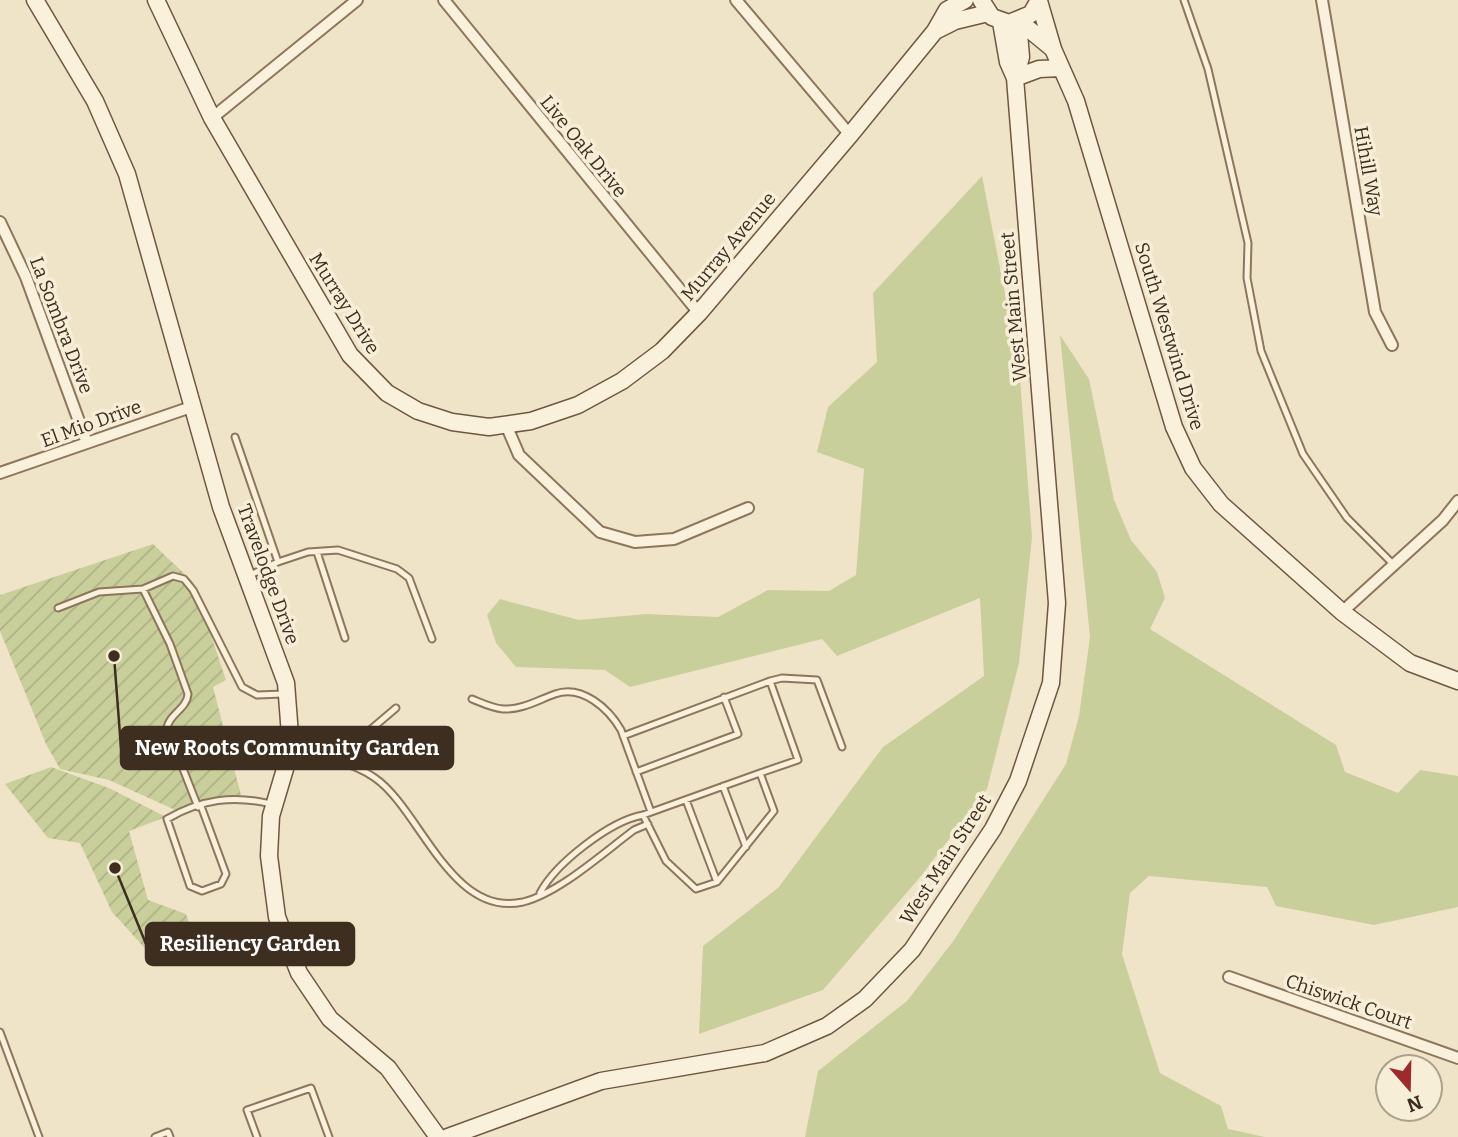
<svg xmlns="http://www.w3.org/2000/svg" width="1458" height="1137" font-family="Bitter,serif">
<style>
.grass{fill:#c9cf9b}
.garden{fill:url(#garden-furrows)}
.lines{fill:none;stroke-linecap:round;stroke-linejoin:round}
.lane-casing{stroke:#8d765c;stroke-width:9}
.street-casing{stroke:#8d765c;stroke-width:14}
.secondary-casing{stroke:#6f573f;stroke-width:19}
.lane{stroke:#faf1dc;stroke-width:5}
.street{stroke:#faf1dc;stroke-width:10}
.secondary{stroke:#faf1dc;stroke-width:16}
.labels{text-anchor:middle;stroke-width:7;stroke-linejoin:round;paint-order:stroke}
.street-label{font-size:19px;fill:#3d2e20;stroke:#f7eed8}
.leader{fill:none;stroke:#3d2e20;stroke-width:2.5}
.callout-dot{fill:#3d2e20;stroke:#f7eed8;stroke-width:2.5}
.callout{fill:#3d2e20;stroke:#3d2e20;stroke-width:2.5}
.callout-label{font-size:21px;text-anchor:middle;font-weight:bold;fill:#fff}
</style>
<defs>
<pattern id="garden-furrows" width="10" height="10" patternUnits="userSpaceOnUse" patternTransform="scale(1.75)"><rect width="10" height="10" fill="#c9cf9b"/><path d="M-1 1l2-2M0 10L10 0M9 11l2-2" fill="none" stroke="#aeb285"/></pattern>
</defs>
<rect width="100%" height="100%" fill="#f0e4c8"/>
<path class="grass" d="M 982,176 L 1019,365 L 1032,537 L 1019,663 L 987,789 L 921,876 L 823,990 L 699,1034 L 703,946 L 778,888 L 883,747 L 984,676 L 980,598 L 837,656 L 822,639 L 630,687 L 605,670 L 516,667 L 496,643 L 487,615 L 500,599 L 579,620 L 646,614 L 718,617 L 768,590 L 829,591 L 856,575 L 864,469 L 817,452 L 828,407 L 877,362 L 873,293 Z
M 1060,335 L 1089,379 L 1114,500 L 1131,540 L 1157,572 L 1165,598 L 1150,629 L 1336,745 L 1345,772 L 1398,793 L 1420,770 L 1458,776 L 1458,907 L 1374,925 L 1276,906 L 1267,887 L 1149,876 L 1130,893 L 1122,954 L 1160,1073 L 1221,1106 L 1228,1129 L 1265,1137 L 805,1137 L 818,1071 L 907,1001 L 954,940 L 1066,764 L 1079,716 L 1090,637 Z"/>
<path class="garden" d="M 153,544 L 193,582 L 226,680 L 213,687 L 241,795 L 184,814 L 109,780 L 60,769 L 46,744 L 0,631 L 0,595 Z
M 51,767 L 109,788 L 166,817 L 129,831 L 148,900 L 186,914 L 200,954 L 159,964 L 112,912 L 80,843 L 48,838 L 5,784 Z"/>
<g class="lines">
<g class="lane-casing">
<path id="lane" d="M 1184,0 L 1208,69 L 1248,243 L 1247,278 L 1261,351 L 1303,454 L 1347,518 L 1392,563
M 235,437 L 278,562 L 250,575
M 317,552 L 345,638
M 278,562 L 308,552 L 338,550 L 397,569 L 409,578 L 432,639
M 143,589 L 170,644 L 188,694 C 187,709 169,714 167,728 L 198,807
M 58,608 L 99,592 L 143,589 L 173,576 L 184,579 L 193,590 L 242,687 L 257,695 L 284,694
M 770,681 L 782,678 L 817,680 L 842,747
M 472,699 C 482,703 492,708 503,709 C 522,710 538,700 555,694 C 582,684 609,709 621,730 L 651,812
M 623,736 L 770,681 L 798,760 L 760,773
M 289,755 C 320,758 348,759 375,778 C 420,809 451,918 523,902 C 559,893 603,853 634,830 L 648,824
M 336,759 L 396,708
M 636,772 L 738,734 L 724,697
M 723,786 L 746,847
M 686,800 L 717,882
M 201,806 L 226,874 L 221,884 L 202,891 L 190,886 L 167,819 C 201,799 234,795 271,804
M 540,893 C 556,863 610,821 643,815 L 760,773 L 774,811 L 717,882 L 696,889 L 666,861 L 643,815
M 0,1032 L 39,1137
M 155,1137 L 168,1132 L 170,1137
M 257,1137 L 247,1110 L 311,1088 L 329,1137"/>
</g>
<g class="street-casing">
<path id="street" d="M 444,0 L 699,313
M 736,0 L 850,135
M 1322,0 L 1375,312 L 1392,345
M 212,118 L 357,0
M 0,222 L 26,277 L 87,443
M 507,427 L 519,455 L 600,532 L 635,542 L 674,539 L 748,508
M 0,473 L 194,406
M 1342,612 L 1443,520 L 1458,501
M 1229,977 L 1458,1058"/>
</g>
<g class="secondary-casing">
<path id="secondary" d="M 35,0 L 95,101 L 127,174 L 221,507 L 286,683 L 290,735 L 285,769 L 271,816 L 269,856 L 277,917 L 299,973 L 330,1019 L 388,1068 L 438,1137
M 156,0 L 212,118 L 350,355 L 387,393 L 418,411 L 452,422 L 489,427 L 531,421 L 578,405 L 622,381 L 662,351 L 699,313 L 850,135 L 935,31 L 947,10 L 965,0
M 981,0 L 992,17 L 1009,23 L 1031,14 L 1039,0
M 1039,1 L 1053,49 L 1076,101 L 1174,427 L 1193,468 L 1221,504 L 1342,612 L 1410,663 L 1458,681
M 1019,21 L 1053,49
M 935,31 L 955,21 L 988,13
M 1015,78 L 1021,57 L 1018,22
M 1015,78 L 1039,69 L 1061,68
M 448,1137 L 601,1081 L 765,1053 L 827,1026 L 865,999 L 912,950 L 993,829 L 1018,781 L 1051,683 L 1057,603 L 1015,78 L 1008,62 L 1001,22"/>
</g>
<use href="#lane" class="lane"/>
<use href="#street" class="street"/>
<use href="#secondary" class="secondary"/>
</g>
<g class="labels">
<g class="street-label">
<text transform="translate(584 146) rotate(51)" y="7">Live Oak Drive</text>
<text transform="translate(1369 171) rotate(80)" y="7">Hihill Way</text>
<text transform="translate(728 246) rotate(-50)" y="7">Murray Avenue</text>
<text transform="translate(345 303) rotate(58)" y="7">Murray Drive</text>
<text transform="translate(1013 307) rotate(-95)" y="7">West Main Street</text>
<text transform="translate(62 325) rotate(69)" y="7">La Sombra Drive</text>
<text transform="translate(1170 336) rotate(73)" y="7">South Westwind Drive</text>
<text transform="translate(91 423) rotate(-20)" y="7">El Mio Drive</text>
<text transform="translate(269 574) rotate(70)" y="7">Travelodge Drive</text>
<text transform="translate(945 859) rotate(-57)" y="7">West Main Street</text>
<text transform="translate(1349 1001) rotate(19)" y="7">Chiswick Court</text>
</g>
</g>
<path class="leader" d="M114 656L121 748M115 868L146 944"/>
<g class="callout-dot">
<circle cx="114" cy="656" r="7"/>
<circle cx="115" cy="868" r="7"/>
</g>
<g class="callout">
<rect x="121" y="727" width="332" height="42" rx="7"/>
<rect x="146" y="923" width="208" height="42" rx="7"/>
</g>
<g class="callout-label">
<text x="287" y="755">New Roots Community Garden</text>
<text x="250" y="951">Resiliency Garden</text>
</g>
<g transform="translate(1409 1088) rotate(160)"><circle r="33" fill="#f7eed8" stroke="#ada18e" stroke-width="2"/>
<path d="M0-5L12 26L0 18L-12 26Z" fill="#9e2a2b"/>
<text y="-10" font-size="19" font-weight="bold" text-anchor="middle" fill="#3d2e20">N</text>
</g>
</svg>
